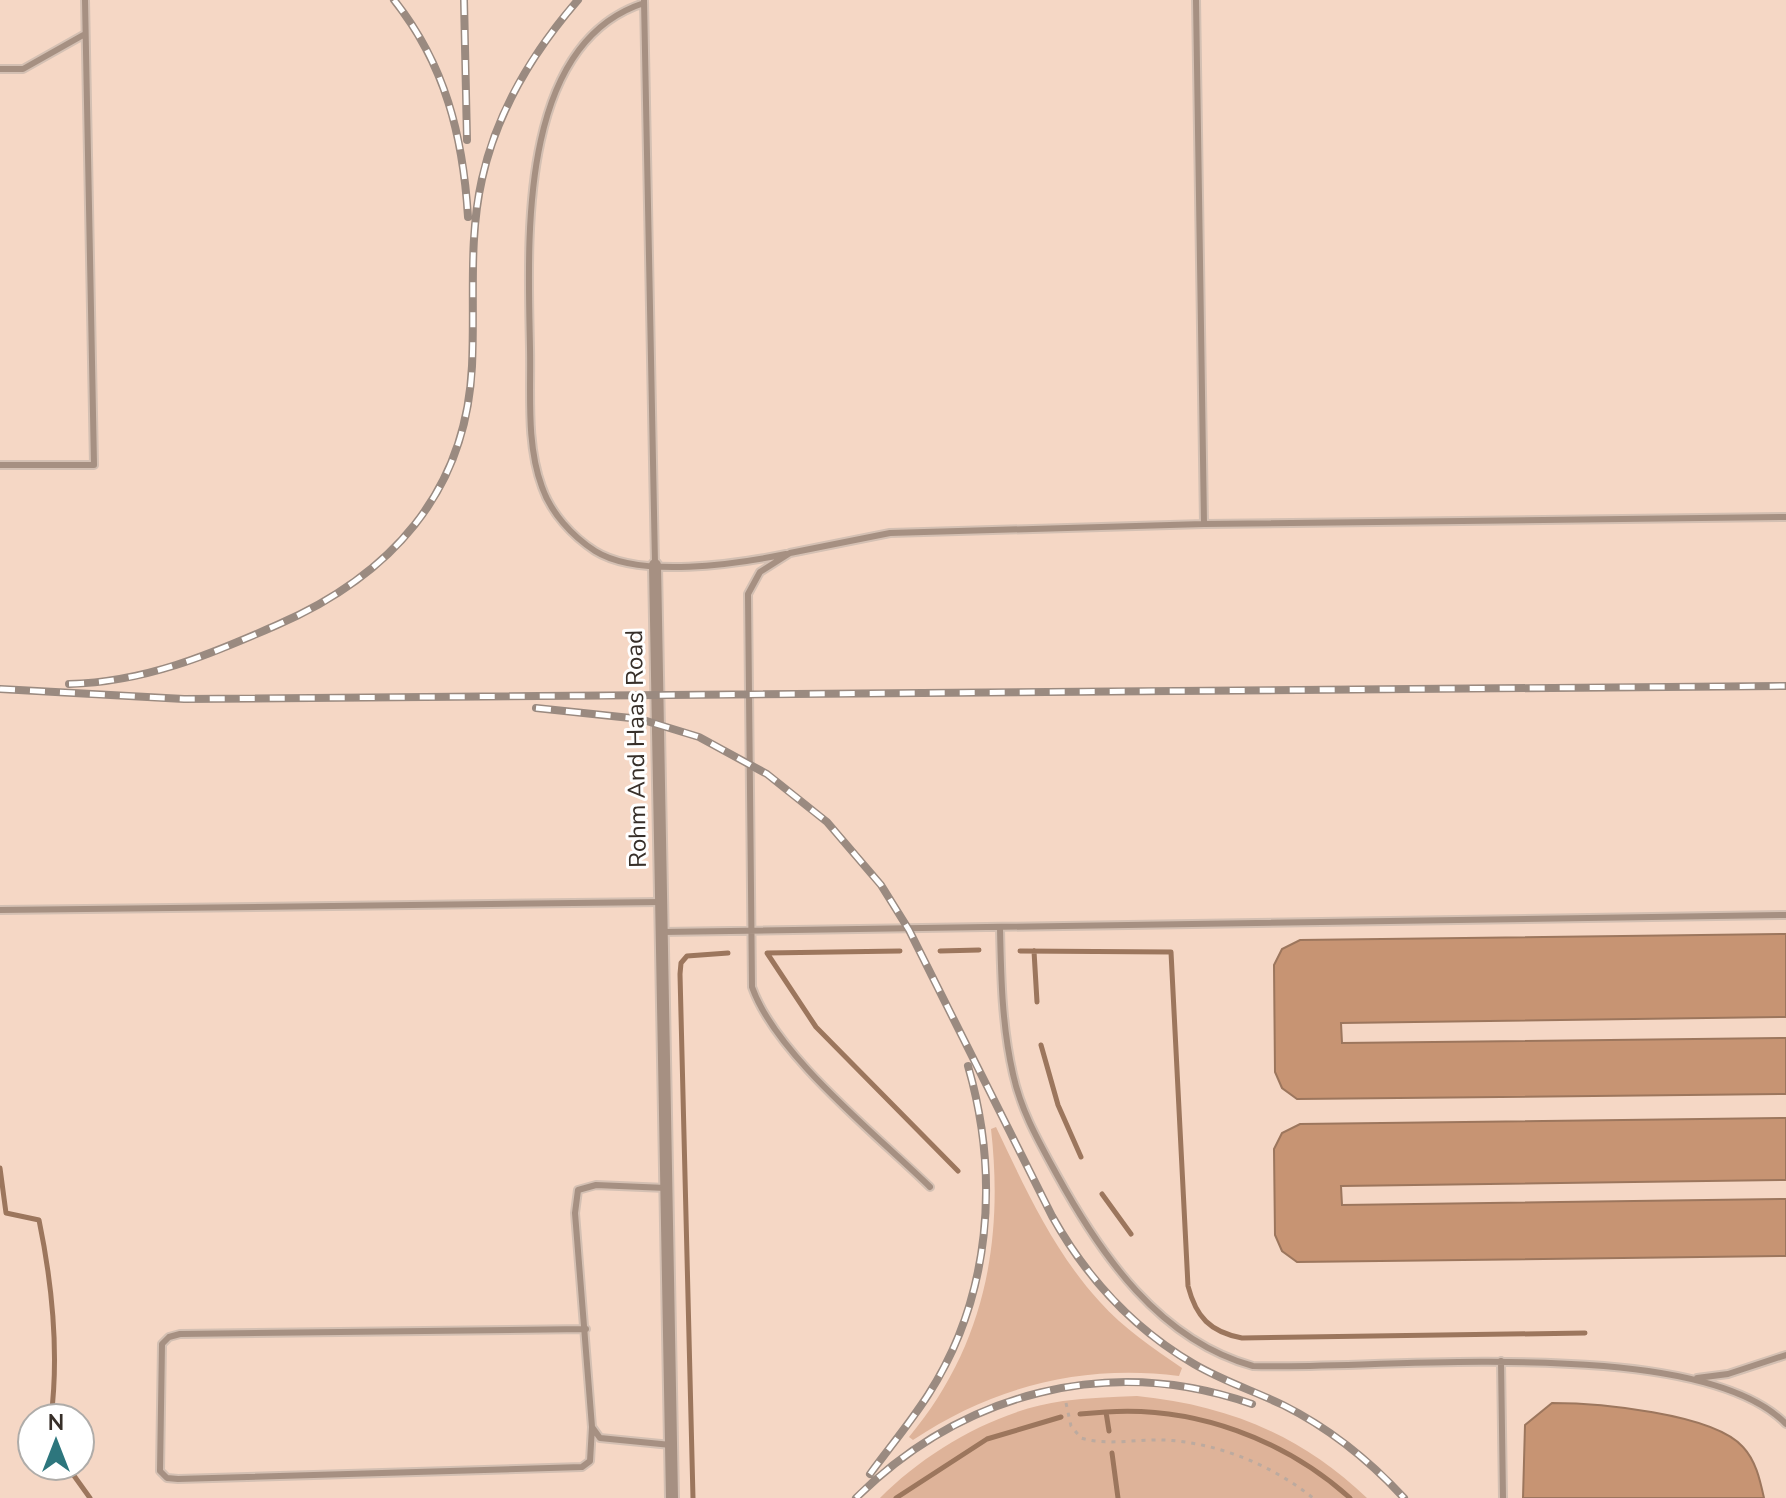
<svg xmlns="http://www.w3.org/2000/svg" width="1786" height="1498" font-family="'Nunito Sans',sans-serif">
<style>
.built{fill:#f5d7c5;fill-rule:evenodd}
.green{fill:#deb399}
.water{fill:#c79473;stroke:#9c765d;stroke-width:2}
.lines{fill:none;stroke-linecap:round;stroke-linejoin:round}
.stream{stroke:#9c765d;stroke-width:5}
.service-casing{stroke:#d4c0b3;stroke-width:10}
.minor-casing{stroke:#d4c0b3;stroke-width:16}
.path{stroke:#bcaa9f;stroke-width:3;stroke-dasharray:4 6;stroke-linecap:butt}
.service{stroke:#a69082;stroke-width:6}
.minor{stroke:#a69082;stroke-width:12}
.rail-casing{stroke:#9a8a80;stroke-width:8}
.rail{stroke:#fff;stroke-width:5;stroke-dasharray:15;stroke-linecap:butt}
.labels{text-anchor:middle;stroke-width:6;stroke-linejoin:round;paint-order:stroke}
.street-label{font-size:24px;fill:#372f29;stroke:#fff}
</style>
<rect width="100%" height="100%" fill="#fbe4d6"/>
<path class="built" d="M 0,0 L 1786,0 L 1786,1498 L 0,1498 ZM 32,1418 L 80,1418 L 80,1466 L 32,1466 Z"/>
<path class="green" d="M 996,1127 C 1025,1188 1054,1252 1100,1302 C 1123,1328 1153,1348 1182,1368 L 1179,1376 C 1083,1364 994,1386 913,1440 L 909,1437 C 984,1347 1004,1243 991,1129 Z
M 1137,1396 C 1227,1405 1301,1435 1367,1498 L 880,1498 C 926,1451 997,1410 1063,1401 C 1087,1398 1112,1397 1137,1396 Z"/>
<path class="water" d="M 1786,934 L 1786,1017 L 1341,1023 L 1342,1043 L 1786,1038 L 1786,1094 L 1297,1099 L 1282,1088 L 1275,1072 L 1274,965 L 1282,949 L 1300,940 Z
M 1786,1118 L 1786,1180 L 1341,1186 L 1342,1205 L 1786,1199 L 1786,1256 L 1297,1262 L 1282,1251 L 1275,1235 L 1274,1149 L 1282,1133 L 1300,1124 Z
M 1552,1403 C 1596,1403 1713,1413 1743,1447 C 1756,1461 1760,1480 1764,1498 L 1523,1498 L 1525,1425 Z"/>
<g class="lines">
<path class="stream" d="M 900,951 L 767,953 L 816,1027 L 958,1171
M 940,951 L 979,950
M 1020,951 L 1171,952 L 1188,1286 C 1196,1317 1210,1332 1242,1338 L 1585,1333
M 1034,951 L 1037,1002
M 1041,1045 L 1058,1105 L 1081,1157
M 0,1168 L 6,1213 L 39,1220 C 52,1283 59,1354 51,1418
M 1102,1194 L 1131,1234
M 1106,1412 C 1195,1406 1284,1439 1350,1498
M 1080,1414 L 1106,1412 L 1109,1431
M 1112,1453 L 1118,1498
M 67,1466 L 90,1498
M 693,1498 L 680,974 L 681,963 L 687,956 L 728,953
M 896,1498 L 987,1439 L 1061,1417"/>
<g class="service-casing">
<path id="service" d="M 644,0 L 655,564
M 644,3 C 517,44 528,242 530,348 C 531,393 526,444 542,487 C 551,513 572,536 595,551 C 640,579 737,564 786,554
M 0,69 L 23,69 L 85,34
M 0,465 L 94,465 L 85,0
M 1204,524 L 1786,517
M 0,910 L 661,902
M 1000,928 C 1001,977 1002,1026 1013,1074 C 1021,1111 1039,1142 1057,1175 C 1101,1255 1159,1340 1253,1366 C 1379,1370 1697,1333 1786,1424
M 662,932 L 1786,915
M 930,1187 C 877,1135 776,1055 752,987 L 748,594 L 760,572 L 790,553 L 890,533 L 1204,524 L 1196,0
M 666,1188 L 596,1185 L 578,1190 L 575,1213 L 592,1427 L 600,1438 L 671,1445
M 586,1329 L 180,1334 L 169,1337 L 162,1344 L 160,1471 L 167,1478 L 178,1479 L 582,1467 L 590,1461 L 592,1427
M 1501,1361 L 1503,1498
M 1697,1378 L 1728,1374 L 1786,1355"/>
</g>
<g class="minor-casing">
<path id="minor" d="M 655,565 L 672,1498"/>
</g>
<path class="path" d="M 1066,1403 L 1071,1426 L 1081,1438 C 1107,1446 1136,1439 1163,1440 C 1216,1442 1272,1465 1313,1498"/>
<use href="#service" class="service"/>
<use href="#minor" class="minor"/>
<g class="rail-casing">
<path id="rail" d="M 394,0 C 445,64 463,136 468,217
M 464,0 L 467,140
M 69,684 C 145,682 209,655 277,625 C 390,576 466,493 472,366 C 475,303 468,241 482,179 C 497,111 533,52 578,0
M 0,689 L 184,699 L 1786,686
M 536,708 L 640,719 L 699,737 L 767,774 L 827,822 L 881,885 L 909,930 L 1052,1216 C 1086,1277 1134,1329 1194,1364 C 1223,1381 1254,1391 1283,1405 C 1329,1428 1369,1460 1404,1498
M 870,1474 C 889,1448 910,1423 928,1395 C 991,1297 1000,1177 968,1066
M 856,1498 C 963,1392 1109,1354 1252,1404"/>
</g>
<use href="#rail" class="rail"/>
</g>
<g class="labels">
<g class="street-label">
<text transform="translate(636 749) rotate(-91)" y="8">Rohm And Haas Road</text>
</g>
</g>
<g transform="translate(56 1442)"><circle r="38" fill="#ffffff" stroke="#afaca9" stroke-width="2"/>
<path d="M0-6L14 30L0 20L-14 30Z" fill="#2d767d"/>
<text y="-12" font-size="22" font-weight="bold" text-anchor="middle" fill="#372f29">N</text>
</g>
</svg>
